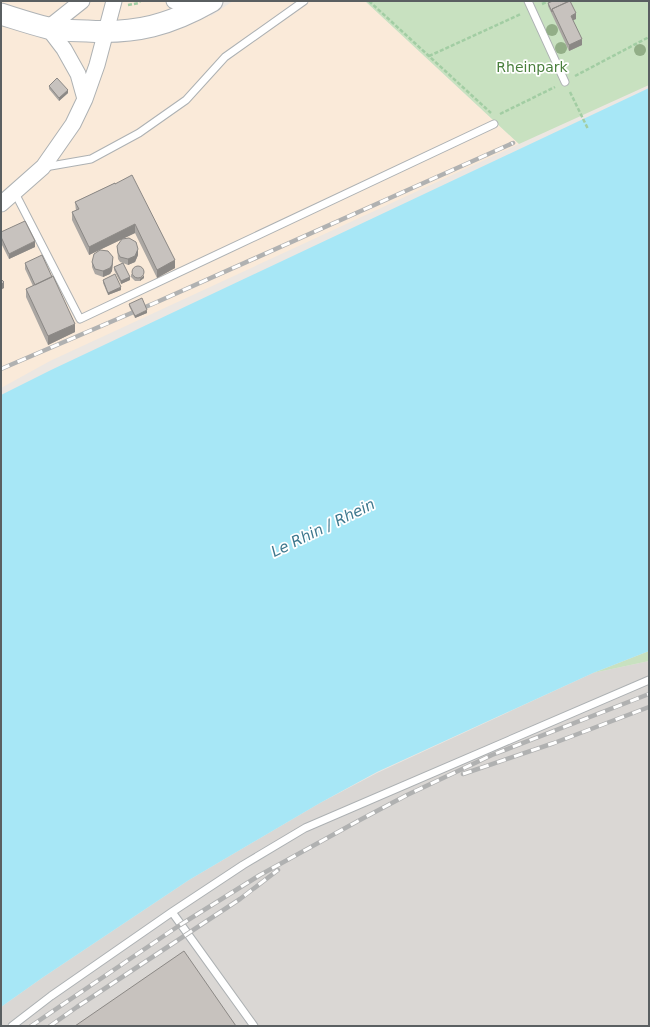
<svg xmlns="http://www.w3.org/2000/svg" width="650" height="1027" font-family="'DejaVu Sans',sans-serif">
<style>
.commercial{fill:#faead9}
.industrial{fill:#dad7d4}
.green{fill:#c8e1c0}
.water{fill:#a7e7f6}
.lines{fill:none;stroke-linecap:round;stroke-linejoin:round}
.service-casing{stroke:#adb1b3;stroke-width:9}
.minor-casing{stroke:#adb1b3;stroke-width:17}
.secondary-casing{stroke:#afb3b6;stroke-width:23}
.path{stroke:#a2cda3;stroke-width:2.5;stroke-dasharray:4 2;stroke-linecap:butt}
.service{stroke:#fff;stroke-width:7}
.minor{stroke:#fff;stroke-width:15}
.secondary{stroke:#fff;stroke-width:21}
.rail-casing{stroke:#b0b1b1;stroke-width:4.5}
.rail{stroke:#fff;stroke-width:3;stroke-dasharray:9;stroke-linecap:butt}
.tree{fill:#92ae87}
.wall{fill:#aba7a3}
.shaded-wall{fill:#8b8885}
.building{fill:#c7c2be;stroke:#8b8885}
.labels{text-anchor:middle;stroke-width:3.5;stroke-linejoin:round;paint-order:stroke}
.park-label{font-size:14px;fill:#497f3c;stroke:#fff}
.water-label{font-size:15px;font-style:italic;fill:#3e788e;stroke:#fff}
</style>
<rect width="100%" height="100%" fill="#ece7e2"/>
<path class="commercial" d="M 1,1 L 189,1 L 211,16 L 233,1 L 365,1 L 519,144 L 50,361 L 1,388 Z"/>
<path class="industrial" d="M 649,661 L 649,1026 L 1,1026 L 1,1007 L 42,978 L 189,880 L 320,803 L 377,773 L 593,673 Z"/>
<path class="green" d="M 365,1 L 649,1 L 649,85 L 519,144 Z
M 649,651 L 649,661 L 593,673 Z"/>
<path class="water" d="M 649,88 L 649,651 L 593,673 L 377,772 L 320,803 L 189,880 L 42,978 L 1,1007 L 1,395 L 51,370 Z"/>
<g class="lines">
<g class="service-casing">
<path id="service" d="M 528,1 L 565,82
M 45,167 L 91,159 L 139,133 L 186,100 L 225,57 L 304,1
M 15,193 L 80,319 L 494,124
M 172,912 L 254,1026
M 12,1026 L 51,996 L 172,912 L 243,865 L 305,828 L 649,680"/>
</g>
<g class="minor-casing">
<path id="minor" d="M 82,1 L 48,28 L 64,49 L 78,74 L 85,99
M 174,1 L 202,7
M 1,204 L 43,167 L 73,124 L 85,99 L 97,65 L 114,1"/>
</g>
<g class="secondary-casing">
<path id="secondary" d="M 1,14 C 17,19 32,24 48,28 C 61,30 74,31 87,31 C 136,34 170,25 212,1"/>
</g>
<path class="path" d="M 369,1 L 491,113
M 542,4 L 549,1
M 128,5 L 139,3 L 140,1
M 429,56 L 521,14
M 575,76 L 649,37
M 570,92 L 588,129
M 500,114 L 555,87"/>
<use href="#service" class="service"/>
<use href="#minor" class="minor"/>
<use href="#secondary" class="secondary"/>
<g class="rail-casing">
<path id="rail" d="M 1,369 L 157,302 L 513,143
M 463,774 L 554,743 L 649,707
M 31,1026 L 180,925 L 260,875 L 358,821 L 407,795 L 492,755 L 649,694
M 50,1026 L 77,1007 L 240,899 L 278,870"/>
</g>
<use href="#rail" class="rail"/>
</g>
<g class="tree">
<circle cx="552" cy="30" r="6"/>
<circle cx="561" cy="48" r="6"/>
<circle cx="640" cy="50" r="6"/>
</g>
<path class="wall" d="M 548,3 L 576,19 L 573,20 L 582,45 L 569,51 L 548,6 Z
M 49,86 L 68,93 L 59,101 L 49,89 Z
M 115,183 L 175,268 L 157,278 L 135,233 L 89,255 L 72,220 L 72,212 L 76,211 L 75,202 Z
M 1,232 L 35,247 L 9,259 L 1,243 Z
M 117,246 L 138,255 L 135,262 L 128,265 L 123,263 L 130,280 L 121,284 L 114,270 L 114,267 L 123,263 L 120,262 L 118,259 Z
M 92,262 L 113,263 L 112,271 L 110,274 L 103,277 L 95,274 L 92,267 Z
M 25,263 L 75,332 L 48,345 L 26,297 L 26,289 L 33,286 L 25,269 Z
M 131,274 L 144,278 L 140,281 L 135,281 L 131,277 Z
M 103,280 L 121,290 L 108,295 L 103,283 Z
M 129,304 L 147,313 L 135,318 L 129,306 Z"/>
<path class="shaded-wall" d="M 576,13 L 576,19 L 571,21 L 571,16 Z
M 582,39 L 582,45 L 569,51 L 569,45 Z
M 68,90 L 68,93 L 59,101 L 59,98 Z
M 135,224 L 135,233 L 89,255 L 89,247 Z
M 35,241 L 35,247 L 9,259 L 9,254 Z
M 138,249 L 138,255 L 135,262 L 128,265 L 128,259 Z
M 113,257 L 112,271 L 110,274 L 103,277 L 103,271 Z
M 175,260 L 175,268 L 157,278 L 157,270 Z
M 144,275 L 144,278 L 140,281 L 140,279 Z
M 130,277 L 130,280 L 121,284 L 121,281 Z
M 4,282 L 4,288 L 1,290 L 1,285 Z
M 121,287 L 121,290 L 108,295 L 108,293 Z
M 147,310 L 147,313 L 135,318 L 135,316 Z
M 75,324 L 75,332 L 48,345 L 48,336 Z"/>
<path class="building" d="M 553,1 L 569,1 L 552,9 L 552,12 L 548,3 Z
M 570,1 L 576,13 L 571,16 L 582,39 L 569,45 L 552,9 Z
M 57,78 L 68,90 L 59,98 L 49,86 Z
M 132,175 L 175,260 L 157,270 L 135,224 L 89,247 L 72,212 L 79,209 L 75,202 L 115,183 L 115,184 Z
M 25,221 L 35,241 L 9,254 L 1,237 L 1,232 Z
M 129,238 L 136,242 L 138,249 L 135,256 L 128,259 L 120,257 L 118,253 L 117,246 L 122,239 Z
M 100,250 L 108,251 L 113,257 L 112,265 L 110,268 L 103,271 L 95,269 L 92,262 L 94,254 Z
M 42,255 L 52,277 L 35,285 L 25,263 Z
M 123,263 L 130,277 L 121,281 L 114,267 Z
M132 272a6 6 0 1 1 12 0a6 6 0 1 1-12 0Z
M 115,274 L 121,287 L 108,293 L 103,280 Z
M 53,276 L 75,324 L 48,336 L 26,289 Z
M 1,279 L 4,282 L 1,285 Z
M 142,298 L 147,310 L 135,316 L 129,304 Z
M 184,951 L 236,1026 L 75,1026 Z"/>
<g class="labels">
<g class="park-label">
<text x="532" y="72">Rheinpark</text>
</g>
<g class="water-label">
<text transform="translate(323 528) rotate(-26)" y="5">Le Rhin / Rhein</text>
</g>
</g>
<rect width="650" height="1027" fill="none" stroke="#5a5f61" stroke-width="4"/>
</svg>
